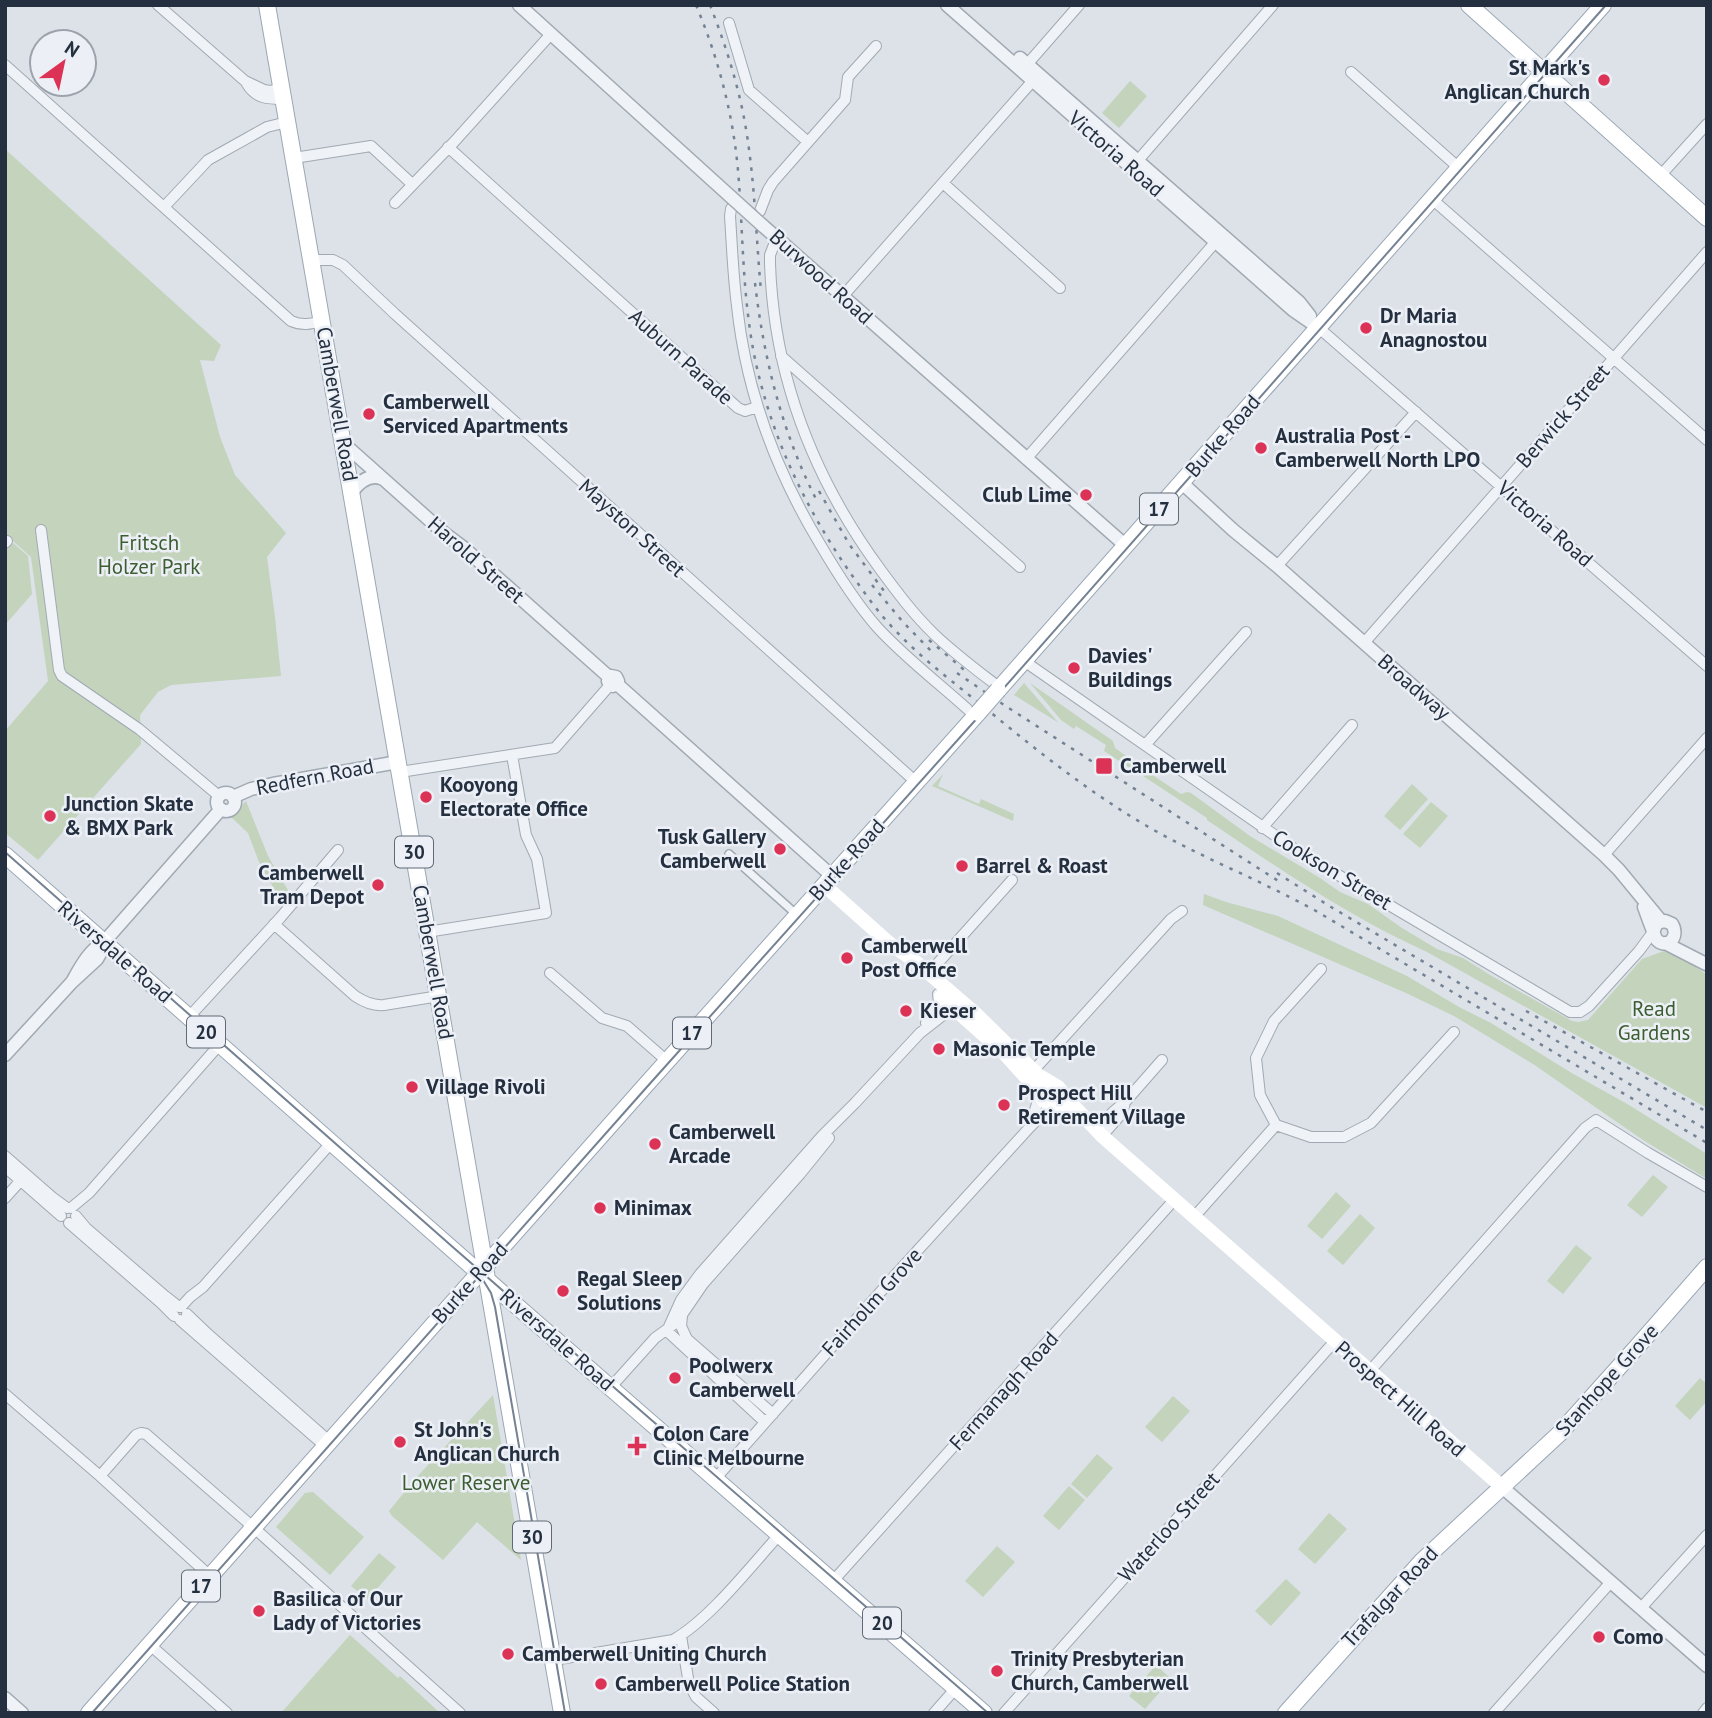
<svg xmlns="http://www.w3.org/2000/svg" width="1712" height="1718" font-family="'PT Sans',sans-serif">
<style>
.green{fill:#c3d3bc}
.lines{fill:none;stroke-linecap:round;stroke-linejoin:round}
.pedestrian-casing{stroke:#a1a9b2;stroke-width:10}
.minor-casing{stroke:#a1a9b2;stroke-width:12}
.tertiary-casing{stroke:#a1a9b2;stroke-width:15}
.primary-casing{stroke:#9aa7b5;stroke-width:18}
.pedestrian{stroke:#eff2f6;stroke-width:7}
.minor{stroke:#eff2f6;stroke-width:10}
.tertiary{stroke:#eff2f6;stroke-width:12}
.secondary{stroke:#fff;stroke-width:14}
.primary{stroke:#fff;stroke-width:16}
.tram{stroke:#748293;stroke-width:2}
.rail{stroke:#748293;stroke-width:2.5;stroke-dasharray:3.5 7;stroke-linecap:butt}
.tertiary-bridge-casing{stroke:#a1a9b2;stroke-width:15;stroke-linecap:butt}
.primary-bridge-casing{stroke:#9aa7b5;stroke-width:18;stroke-linecap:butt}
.tertiary-bridge{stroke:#eff2f6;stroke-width:12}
.primary-bridge{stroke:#fff;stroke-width:16}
.poi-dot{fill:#dc3255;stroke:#ecf0f6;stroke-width:2.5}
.labels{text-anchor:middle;stroke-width:5;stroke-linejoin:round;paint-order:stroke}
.shield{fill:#ecf0f6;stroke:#606a77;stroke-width:2}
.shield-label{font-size:19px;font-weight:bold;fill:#243040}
.poi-label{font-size:21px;font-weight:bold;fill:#243040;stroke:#ecf0f6;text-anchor:start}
.street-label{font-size:21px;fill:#243040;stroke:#ecf0f6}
.park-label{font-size:21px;fill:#3b5d30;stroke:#ecf0f6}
</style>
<rect width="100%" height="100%" fill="#dce2e8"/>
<path class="green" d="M 1130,81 L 1147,96 L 1119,128 L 1102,113 Z
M 5,149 L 221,345 L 214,361 L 200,360 L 220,437 L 235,475 L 286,533 L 267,557 L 275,617 L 281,676 L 171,685 L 158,692 L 140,715 L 141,744 L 38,860 L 5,833 L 5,731 L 48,681 L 31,557 L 5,534 Z
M 13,543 L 28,556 L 32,594 L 5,625 L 5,552 Z
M 1024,683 L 1056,720 L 1059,723 L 1014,695 Z
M 1030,683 L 1113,741 L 1115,748 L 1137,764 L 1133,770 L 1104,751 L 1106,745 L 1076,726 L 1074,729 L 1061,720 Z
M 1145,772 L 1148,772 L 1181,794 L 1187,792 L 1191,793 L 1250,836 L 1320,878 L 1340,892 L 1368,904 L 1402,928 L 1437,949 L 1463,958 L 1490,975 L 1572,1021 L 1578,1022 L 1588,1020 L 1642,959 L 1664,951 L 1680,956 L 1707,975 L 1707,1108 L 1427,952 C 1349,917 1278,868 1207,820 L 1207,818 L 1143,776 Z
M 943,774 L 938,786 L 979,804 L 981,799 L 1014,814 L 1013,821 L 932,786 Z
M 1412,784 L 1428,799 L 1400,830 L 1384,816 Z
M 246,801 L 268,856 L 289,892 L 282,903 L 259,862 L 248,833 L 231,817 Z
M 1431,802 L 1448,816 L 1420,848 L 1403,834 Z
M 1204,894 L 1226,902 L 1278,916 L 1407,976 L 1459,1007 L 1491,1023 L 1570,1072 L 1629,1105 L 1707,1154 L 1707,1179 L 1643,1140 L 1533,1064 L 1454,1016 L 1406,993 L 1203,905 Z
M 1653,1175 L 1668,1187 L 1642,1217 L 1627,1205 Z
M 1336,1192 L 1351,1206 L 1322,1239 L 1307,1226 Z
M 1360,1214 L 1375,1228 L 1343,1265 L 1327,1251 Z
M 1576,1245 L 1592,1258 L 1563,1294 L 1547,1281 Z
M 1700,1378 L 1707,1384 L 1707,1401 L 1690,1420 L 1675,1406 Z
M 493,1395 L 521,1560 L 477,1522 L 443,1560 L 392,1516 L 389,1511 L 415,1479 Z
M 1173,1396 L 1190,1411 L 1162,1442 L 1145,1427 Z
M 1097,1454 L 1113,1468 L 1087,1498 L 1071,1484 Z
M 1069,1486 L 1085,1500 L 1059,1530 L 1043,1516 Z
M 313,1492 L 364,1537 L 330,1575 L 276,1527 L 305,1493 Z
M 1329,1513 L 1347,1529 L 1315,1564 L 1298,1549 Z
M 997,1546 L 1015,1562 L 983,1597 L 965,1581 Z
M 379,1553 L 396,1567 L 368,1599 L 351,1586 Z
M 1286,1579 L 1301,1593 L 1271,1626 L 1255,1611 Z
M 350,1635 L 398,1678 L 400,1676 L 440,1713 L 281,1713 Z
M 1156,1665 L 1171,1679 L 1145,1709 L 1129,1696 Z"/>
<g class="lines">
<g class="pedestrian-casing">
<path id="pedestrian" d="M 729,854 L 796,914"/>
</g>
<g class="minor-casing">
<path id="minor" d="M 158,5 L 245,81 L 264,90 L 270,91 L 282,88
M 729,23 L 749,90 L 808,142
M 5,65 L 291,321 C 302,326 311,324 322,321
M 1024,68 L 1079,5
M 1351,72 L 1459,168
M 247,84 C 256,99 268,99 284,99
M 448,147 L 738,408 L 745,411 L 757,407
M 294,158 L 371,146 L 412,184
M 1134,165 L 1273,5
M 1660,176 L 1707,124
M 943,183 L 1060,288
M 1432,199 L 1707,440
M 736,201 L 731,209 L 730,216 C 732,246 733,276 737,306 C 746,391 776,471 820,544 C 837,573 855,602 877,627 C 907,660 943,686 975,716
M 395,203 L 454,142 L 551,34
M 164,207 L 208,160 L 267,127 L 287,122
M 760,211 L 768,190 L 773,182 L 845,100 L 848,77 L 876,46
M 777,237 L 770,255 L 770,264 C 774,376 814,479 880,569 C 897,592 914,615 934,634 C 955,654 978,671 1000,688
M 312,260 L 333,260 L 343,265 L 395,314 L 916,782
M 843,296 L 1037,76
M 1319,328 L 1707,666
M 781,356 L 1020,567
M 1026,459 L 1219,238
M 41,530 L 59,670 L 62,676 L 139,729 L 219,796
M 5,543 L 7,541
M 1277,566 L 1416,412
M 1364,643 L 1707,252
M 1024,661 L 1296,850 L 1570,1012 L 1580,1012 L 1589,1006 L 1639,951 L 1653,932
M 1146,744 L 1246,632
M 400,772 L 555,748 L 610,685
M 1262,828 L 1352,725
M 1604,855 L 1707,738
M 274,924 L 355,996 C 364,1002 373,1006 384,1005 L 439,996
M 427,932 L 546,913 L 537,859 L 526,835 L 512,755
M 1321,969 L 1274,1021 L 1256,1058 L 1260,1095 L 1276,1125 L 1311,1137 L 1344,1137 L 1371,1123 L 1454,1032
M 550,973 L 602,1018 L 627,1026 L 667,1061
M 929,973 L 1012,880
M 189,1017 L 280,918 L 338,850
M 926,1023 L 939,1003 L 938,994
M 1034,1070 L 1171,919 L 1182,911
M 1031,1123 L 1040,1094
M 1096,1130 L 1114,1111 L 1126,1101 L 1162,1060
M 1102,1136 L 1123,1112 L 1125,1101
M 5,1156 L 52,1197 L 67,1208
M 5,1167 L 61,1216
M 5,1198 L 23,1178
M 71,1208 L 89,1193 L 220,1044
M 76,1216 L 86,1228 L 165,1296 L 179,1307
M 1194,1217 L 1276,1125
M 69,1223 L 161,1303 L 174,1316
M 181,1307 L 190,1297 L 203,1287 L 331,1143
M 187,1314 L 209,1335 L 329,1441
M 682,1316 L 681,1326 L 687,1339 L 773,1414
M 180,1320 L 325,1446
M 667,1331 L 681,1300 L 700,1274 L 822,1136 L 855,1103 L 920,1033 L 947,1012 L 951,1006
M 667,1331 C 700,1361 732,1392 765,1422
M 1369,1372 L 1585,1128 L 1596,1120 L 1648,1153 L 1707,1187
M 611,1387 L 655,1338 L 677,1322 L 703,1284 L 800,1174 L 829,1138
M 5,1394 L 100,1476 L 136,1435 L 141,1433 L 146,1434 L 253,1527 L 460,1713
M 100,1476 L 210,1576
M 716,1478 L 898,1272 L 1030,1127 L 1053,1104
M 833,1581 L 1174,1200
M 1641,1608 L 1707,1535
M 681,1636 L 689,1684 L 696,1697 L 714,1713
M 149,1644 L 227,1713
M 554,1660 L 673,1640 C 710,1619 750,1567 780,1534
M 934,1713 L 956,1688
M 1004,1713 L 1334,1342
M 1494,1713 L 1610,1583
M 1703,1713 L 1707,1708"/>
</g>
<g class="tertiary-casing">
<path id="tertiary" d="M 519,5 L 731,197
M 947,5 L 1293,310 L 1319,328
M 1020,58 L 1299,302 L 1310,316
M 762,225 L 1126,546
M 343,443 L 444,533 L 464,548 L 609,677
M 1182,483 L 1233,530 L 1277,566 L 1604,855 L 1619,870 L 1661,921
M 352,492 C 360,481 370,473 383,479
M 617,684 L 613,686 L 610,685 L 608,681 L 611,676 L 616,677 L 618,681 L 617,684 L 832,876
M217 802a9 9 0 1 1 18 0a9 9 0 1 1-18 0Z
M 233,797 L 251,789 L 273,784 L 398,762
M 1644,907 C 1646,912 1655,938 1657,940 C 1667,950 1680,937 1672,924 L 1665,921 L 1657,923 L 1654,930
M 1665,943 L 1706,964
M 72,982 C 80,968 89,950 104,942 L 221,809
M 5,1055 L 72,982 L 97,959 L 101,952 L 104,943
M 1501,1486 L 1707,1666
M 5,1698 L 22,1713"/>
</g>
<g class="primary-casing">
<path id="primary" d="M 267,5 L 562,1713
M 1469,5 L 1707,218
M 998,690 L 1603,5
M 5,855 L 511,1301 L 984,1713
M 89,1713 L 644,1087 L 978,713
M 1286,1713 L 1422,1561 L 1559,1434 L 1636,1348 L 1707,1267"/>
</g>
<use href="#pedestrian" class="pedestrian"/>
<use href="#minor" class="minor"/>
<use href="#tertiary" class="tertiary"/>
<path class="secondary" d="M 824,885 L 889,943 L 916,962 L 976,1014 L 1038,1075 L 1058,1087 L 1072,1104 L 1102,1136 L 1501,1486
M 941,997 L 1004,1053 L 1040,1093
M 1044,1086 L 1040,1094 C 1045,1105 1045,1101 1055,1104 C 1063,1106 1071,1113 1078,1118"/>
<use href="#primary" class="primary"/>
<path class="tram" d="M 5,852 L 455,1249 L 988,1713
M 483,1280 L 491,1293 L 495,1307 L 565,1713
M 92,1713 L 646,1088 L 980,715 L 1606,5"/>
<path class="rail" d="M 696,5 C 720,62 735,122 739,183 C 743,240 743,297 754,354 C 770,434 804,506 851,574 C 865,593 878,613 895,630 C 923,660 957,685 989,711 C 1041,754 1093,795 1152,829 C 1205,859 1262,881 1316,911 L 1707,1143
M 710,5 C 726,46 739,87 746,129 C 755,183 756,237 761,291
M 755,283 C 764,360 782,433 818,503
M 819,491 L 849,544 L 884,591
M 872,585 L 903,622 L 933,653
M 929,640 L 969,674
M 957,673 L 1004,705 L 1283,884
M 1277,873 L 1331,907 L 1707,1130
M 1526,1011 L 1707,1112"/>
<g class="tertiary-bridge-casing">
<path id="tertiary-bridge" d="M 731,197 L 762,225"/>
</g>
<g class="primary-bridge-casing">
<path id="primary-bridge" d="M 978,713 L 998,690"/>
</g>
<use href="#tertiary-bridge" class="tertiary-bridge"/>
<use href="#primary-bridge" class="primary-bridge"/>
</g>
<g class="poi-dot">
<circle cx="1604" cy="80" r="7"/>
<circle cx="1366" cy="328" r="7"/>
<circle cx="369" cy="414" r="7"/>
<circle cx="1261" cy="448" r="7"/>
<circle cx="1086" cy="495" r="7"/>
<circle cx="1074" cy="668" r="7"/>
<rect x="1095" y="757" width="18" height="18" rx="3.5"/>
<circle cx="426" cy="797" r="7"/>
<circle cx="50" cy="816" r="7"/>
<circle cx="780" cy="849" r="7"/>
<circle cx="962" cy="866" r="7"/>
<circle cx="378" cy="885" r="7"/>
<circle cx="847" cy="958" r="7"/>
<circle cx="906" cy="1011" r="7"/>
<circle cx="939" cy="1049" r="7"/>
<circle cx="412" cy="1087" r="7"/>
<circle cx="1004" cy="1105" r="7"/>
<circle cx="655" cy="1144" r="7"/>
<circle cx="600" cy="1208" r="7"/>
<circle cx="563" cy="1291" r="7"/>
<circle cx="675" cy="1378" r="7"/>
<circle cx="400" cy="1442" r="7"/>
<path d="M633.5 1435.5h7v7h7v7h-7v7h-7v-7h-7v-7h7z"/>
<circle cx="259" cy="1611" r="7"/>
<circle cx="1599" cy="1637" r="7"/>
<circle cx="508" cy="1654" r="7"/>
<circle cx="997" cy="1671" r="7"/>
<circle cx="601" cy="1684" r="7"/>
</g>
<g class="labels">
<g class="shield">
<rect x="1140" y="493.5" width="38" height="31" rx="5"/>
<rect x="395" y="836.5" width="38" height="31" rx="5"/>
<rect x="187" y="1016.5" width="38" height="31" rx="5"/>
<rect x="673" y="1017.5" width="38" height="31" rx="5"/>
<rect x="513" y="1521.5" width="38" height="31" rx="5"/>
<rect x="182" y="1570.5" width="38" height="31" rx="5"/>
<rect x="863" y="1607.5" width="38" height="31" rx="5"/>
</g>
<g class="shield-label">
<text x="1159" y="516">17</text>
<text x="414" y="859">30</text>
<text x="206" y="1039">20</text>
<text x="692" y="1040">17</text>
<text x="532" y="1544">30</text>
<text x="201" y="1593">17</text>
<text x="882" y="1630">20</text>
</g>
<g class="poi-label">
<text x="1590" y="75" text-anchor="end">St Mark's<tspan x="1590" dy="24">Anglican Church</tspan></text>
<text x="1380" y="323">Dr Maria<tspan x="1380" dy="24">Anagnostou</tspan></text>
<text x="383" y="409">Camberwell<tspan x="383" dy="24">Serviced Apartments</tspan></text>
<text x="1275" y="443">Australia Post -<tspan x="1275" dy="24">Camberwell North LPO</tspan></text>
<text x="1072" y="502" text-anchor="end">Club Lime</text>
<text x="1088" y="663">Davies'<tspan x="1088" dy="24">Buildings</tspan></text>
<text x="1120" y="773">Camberwell</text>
<text x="440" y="792">Kooyong<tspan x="440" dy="24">Electorate Office</tspan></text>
<text x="64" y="811">Junction Skate<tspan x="64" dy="24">&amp; BMX Park</tspan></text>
<text x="766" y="844" text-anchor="end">Tusk Gallery<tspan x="766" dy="24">Camberwell</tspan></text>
<text x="976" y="873">Barrel &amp; Roast</text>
<text x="364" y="880" text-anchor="end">Camberwell<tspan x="364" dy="24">Tram Depot</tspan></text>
<text x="861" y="953">Camberwell<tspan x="861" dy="24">Post Office</tspan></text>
<text x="920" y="1018">Kieser</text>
<text x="953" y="1056">Masonic Temple</text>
<text x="426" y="1094">Village Rivoli</text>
<text x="1018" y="1100">Prospect Hill<tspan x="1018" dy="24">Retirement Village</tspan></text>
<text x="669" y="1139">Camberwell<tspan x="669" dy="24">Arcade</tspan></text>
<text x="614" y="1215">Minimax</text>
<text x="577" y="1286">Regal Sleep<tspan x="577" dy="24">Solutions</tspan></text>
<text x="689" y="1373">Poolwerx<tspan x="689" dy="24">Camberwell</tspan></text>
<text x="414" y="1437">St John's<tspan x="414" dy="24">Anglican Church</tspan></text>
<text x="653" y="1441">Colon Care<tspan x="653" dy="24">Clinic Melbourne</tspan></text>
<text x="273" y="1606">Basilica of Our<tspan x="273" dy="24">Lady of Victories</tspan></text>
<text x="1613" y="1644">Como</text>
<text x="522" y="1661">Camberwell Uniting Church</text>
<text x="1011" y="1666">Trinity Presbyterian<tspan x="1011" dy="24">Church, Camberwell</tspan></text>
<text x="615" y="1691">Camberwell Police Station</text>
</g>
<g class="street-label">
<text transform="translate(1116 154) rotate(41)" y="7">Victoria Road</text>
<text transform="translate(821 277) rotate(42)" y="7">Burwood Road</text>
<text transform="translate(681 357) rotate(42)" y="7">Auburn Parade</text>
<text transform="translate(337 404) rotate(80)" y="7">Camberwell Road</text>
<text transform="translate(1563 416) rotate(-49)" y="7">Berwick Street</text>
<text transform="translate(1223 436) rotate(-49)" y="7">Burke Road</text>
<text transform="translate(1545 524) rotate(41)" y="7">Victoria Road</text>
<text transform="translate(632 528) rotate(42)" y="7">Mayston Street</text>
<text transform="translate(476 560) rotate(41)" y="7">Harold Street</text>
<text transform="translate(1414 687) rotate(41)" y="7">Broadway</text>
<text transform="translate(315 777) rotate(-11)" y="7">Redfern Road</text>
<text transform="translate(847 860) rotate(-48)" y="7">Burke Road</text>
<text transform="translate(1332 870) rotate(31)" y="7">Cookson Street</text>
<text transform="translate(115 952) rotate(41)" y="7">Riversdale Road</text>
<text transform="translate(433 962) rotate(80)" y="7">Camberwell Road</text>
<text transform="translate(470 1283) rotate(-48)" y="7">Burke Road</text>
<text transform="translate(872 1302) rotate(-48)" y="7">Fairholm Grove</text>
<text transform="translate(557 1340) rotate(41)" y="7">Riversdale Road</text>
<text transform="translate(1607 1380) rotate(-48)" y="7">Stanhope Grove</text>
<text transform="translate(1004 1391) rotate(-48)" y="7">Fermanagh Road</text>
<text transform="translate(1400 1399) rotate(41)" y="7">Prospect Hill Road</text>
<text transform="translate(1169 1527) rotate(-48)" y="7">Waterloo Street</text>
<text transform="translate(1390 1597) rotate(-47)" y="7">Trafalgar Road</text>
</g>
<g class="park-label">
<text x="149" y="550">Fritsch<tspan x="149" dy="24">Holzer Park</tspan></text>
<text x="1654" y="1016">Read<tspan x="1654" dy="24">Gardens</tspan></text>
<text x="466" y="1490">Lower Reserve</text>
</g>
</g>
<rect width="1712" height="1718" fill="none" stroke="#243040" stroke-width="14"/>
<g transform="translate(63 63) rotate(33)"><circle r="33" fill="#ecf0f6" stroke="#9ca3ad" stroke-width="2"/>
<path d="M0-5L12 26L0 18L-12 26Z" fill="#dc3255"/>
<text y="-10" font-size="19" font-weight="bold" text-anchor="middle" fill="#243040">N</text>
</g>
</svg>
